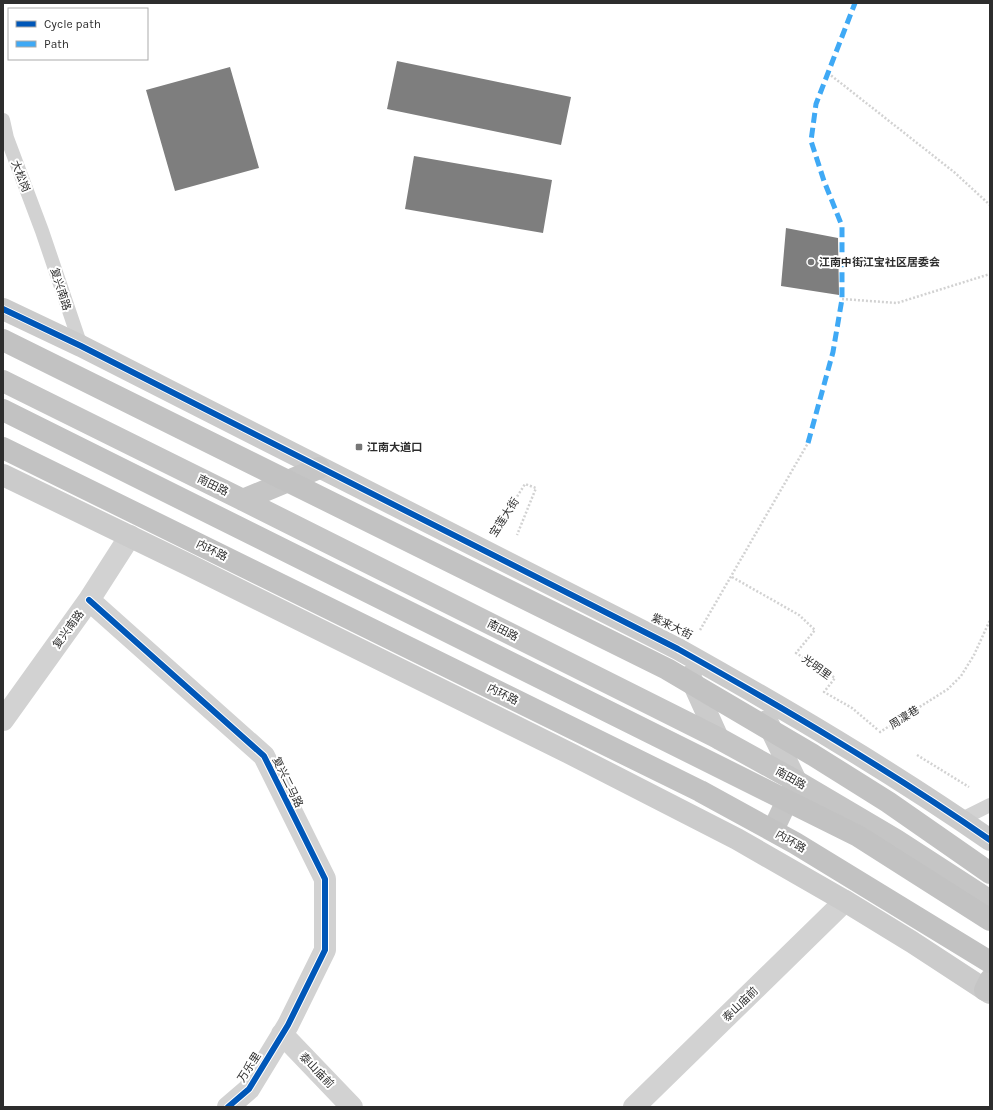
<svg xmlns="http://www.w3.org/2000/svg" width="993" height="1110" font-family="Karla,'Noto Sans SC',sans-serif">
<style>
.building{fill:#7e7e7e}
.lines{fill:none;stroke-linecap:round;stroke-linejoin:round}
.path{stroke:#d2d2d2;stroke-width:2.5;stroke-dasharray:2 2;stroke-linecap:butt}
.service{stroke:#d2d2d2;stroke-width:14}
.minor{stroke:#d2d2d2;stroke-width:22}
.secondary{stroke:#cbcbcb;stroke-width:22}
.primary{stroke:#c5c5c5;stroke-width:22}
.trunk{stroke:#c2c2c2;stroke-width:22}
.quiet{stroke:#3fa9f5;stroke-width:5;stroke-dasharray:10 5;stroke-linecap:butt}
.cycleway-casing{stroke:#fff;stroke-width:8}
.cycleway{stroke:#0057b8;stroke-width:6}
.poi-dot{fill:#767676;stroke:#fff;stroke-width:1.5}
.labels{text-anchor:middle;stroke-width:4;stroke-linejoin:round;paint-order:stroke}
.street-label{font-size:11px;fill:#2d2d2d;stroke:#fff}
.poi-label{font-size:11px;font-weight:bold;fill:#2d2d2d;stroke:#fff;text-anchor:start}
</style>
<rect width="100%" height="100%" fill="#fff"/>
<path class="building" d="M 397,61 L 571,97 L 561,145 L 387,109 Z
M 230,67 L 259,168 L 175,191 L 146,90 Z
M 414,156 L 552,180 L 543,233 L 405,209 Z
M 786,228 L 838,238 L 839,295 L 781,286 Z"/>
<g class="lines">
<path class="path" d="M 828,73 L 954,172 L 990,205
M 842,299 L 897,303 L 990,274
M 498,527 L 525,484 L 536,488 L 517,535
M 732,577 L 799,615 L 815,630 L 796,653 L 835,678 L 824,692 L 852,708 L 878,730
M 700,630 L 808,443
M 881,732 L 880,732 L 948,689 L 961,676 L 974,655 L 990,620
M 917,755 L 969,787"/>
<path class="service" d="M 3,120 L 7,138 L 42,231 L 81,346
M 960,820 L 990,805"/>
<path class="minor" d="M 89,600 L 264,756 L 325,879 L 325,950 L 288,1025 L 249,1089 L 228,1107
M 3,720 L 89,600 L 130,536
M 282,1034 L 352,1107
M 634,1107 L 845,901"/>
<path class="secondary" d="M 3,309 L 81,346 L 678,649 C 785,709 889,770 990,840
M 3,475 L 189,565 L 569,753 L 737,839 L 845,901 L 912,942 L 990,993
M 690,676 L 718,738
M 767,721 L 796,781"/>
<path class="primary" d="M 3,381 L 243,500 L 718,738 L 796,781 L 896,840 L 990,901
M 243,500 L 319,468
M 774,828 L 795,784
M 985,990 L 990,980"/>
<path class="trunk" d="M 3,340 L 667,669 L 813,755 L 888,802 L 990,873
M 3,410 L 858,836 L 990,920
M 3,448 L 700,791 L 795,843 L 990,962"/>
<path class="quiet" d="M 808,443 L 833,352 L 842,299 L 842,226 L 824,181 L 811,141 L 816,104 L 855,3"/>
<g class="cycleway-casing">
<path id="cycleway" d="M 3,309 L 81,346 L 678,649 C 785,709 889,770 990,840
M 89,600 L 264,756 L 325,879 L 325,950 L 288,1025 L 249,1089 L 228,1107"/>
</g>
<use href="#cycleway" class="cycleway"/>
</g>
<g class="poi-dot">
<circle cx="811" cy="262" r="4"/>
<rect x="355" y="443" width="8" height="8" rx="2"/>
</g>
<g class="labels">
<g class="street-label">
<text transform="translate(21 176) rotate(69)" y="4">大松岗</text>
<text transform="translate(61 289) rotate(72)" y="4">复兴南路</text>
<text transform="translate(213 485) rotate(26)" y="4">南田路</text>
<text transform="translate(504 517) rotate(-57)" y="4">宝莲大街</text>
<text transform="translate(212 550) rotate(26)" y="4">内环路</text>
<text transform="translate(672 626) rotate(26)" y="4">紫来大街</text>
<text transform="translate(68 629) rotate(-54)" y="4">复兴南路</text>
<text transform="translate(503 630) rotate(27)" y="4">南田路</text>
<text transform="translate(817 667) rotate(36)" y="4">光明里</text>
<text transform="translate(503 694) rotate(26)" y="4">内环路</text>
<text transform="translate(904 717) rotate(-32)" y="4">周凜巷</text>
<text transform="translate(791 778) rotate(29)" y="4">南田路</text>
<text transform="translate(288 782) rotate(64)" y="4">复兴二马路</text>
<text transform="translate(791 841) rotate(30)" y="4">内环路</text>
<text transform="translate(740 1004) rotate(-44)" y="4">泰山庙前</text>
<text transform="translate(249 1067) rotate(-57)" y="4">万乐里</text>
<text transform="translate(317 1070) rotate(46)" y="4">泰山庙前</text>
</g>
<g class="poi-label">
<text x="819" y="266">江南中街江宝社区居委会</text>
<text x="367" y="451">江南大道口</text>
</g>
</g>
<rect width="993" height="1110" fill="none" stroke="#2d2d2d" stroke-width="8"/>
<rect x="8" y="8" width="140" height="52" fill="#ffffff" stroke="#ababab"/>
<rect x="16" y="21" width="20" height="6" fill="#0057b8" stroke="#ababab"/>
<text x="44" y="28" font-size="12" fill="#2d2d2d">Cycle path</text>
<rect x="16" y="41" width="20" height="6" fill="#3fa9f5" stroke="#ababab"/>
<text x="44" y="48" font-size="12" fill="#2d2d2d">Path</text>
</svg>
